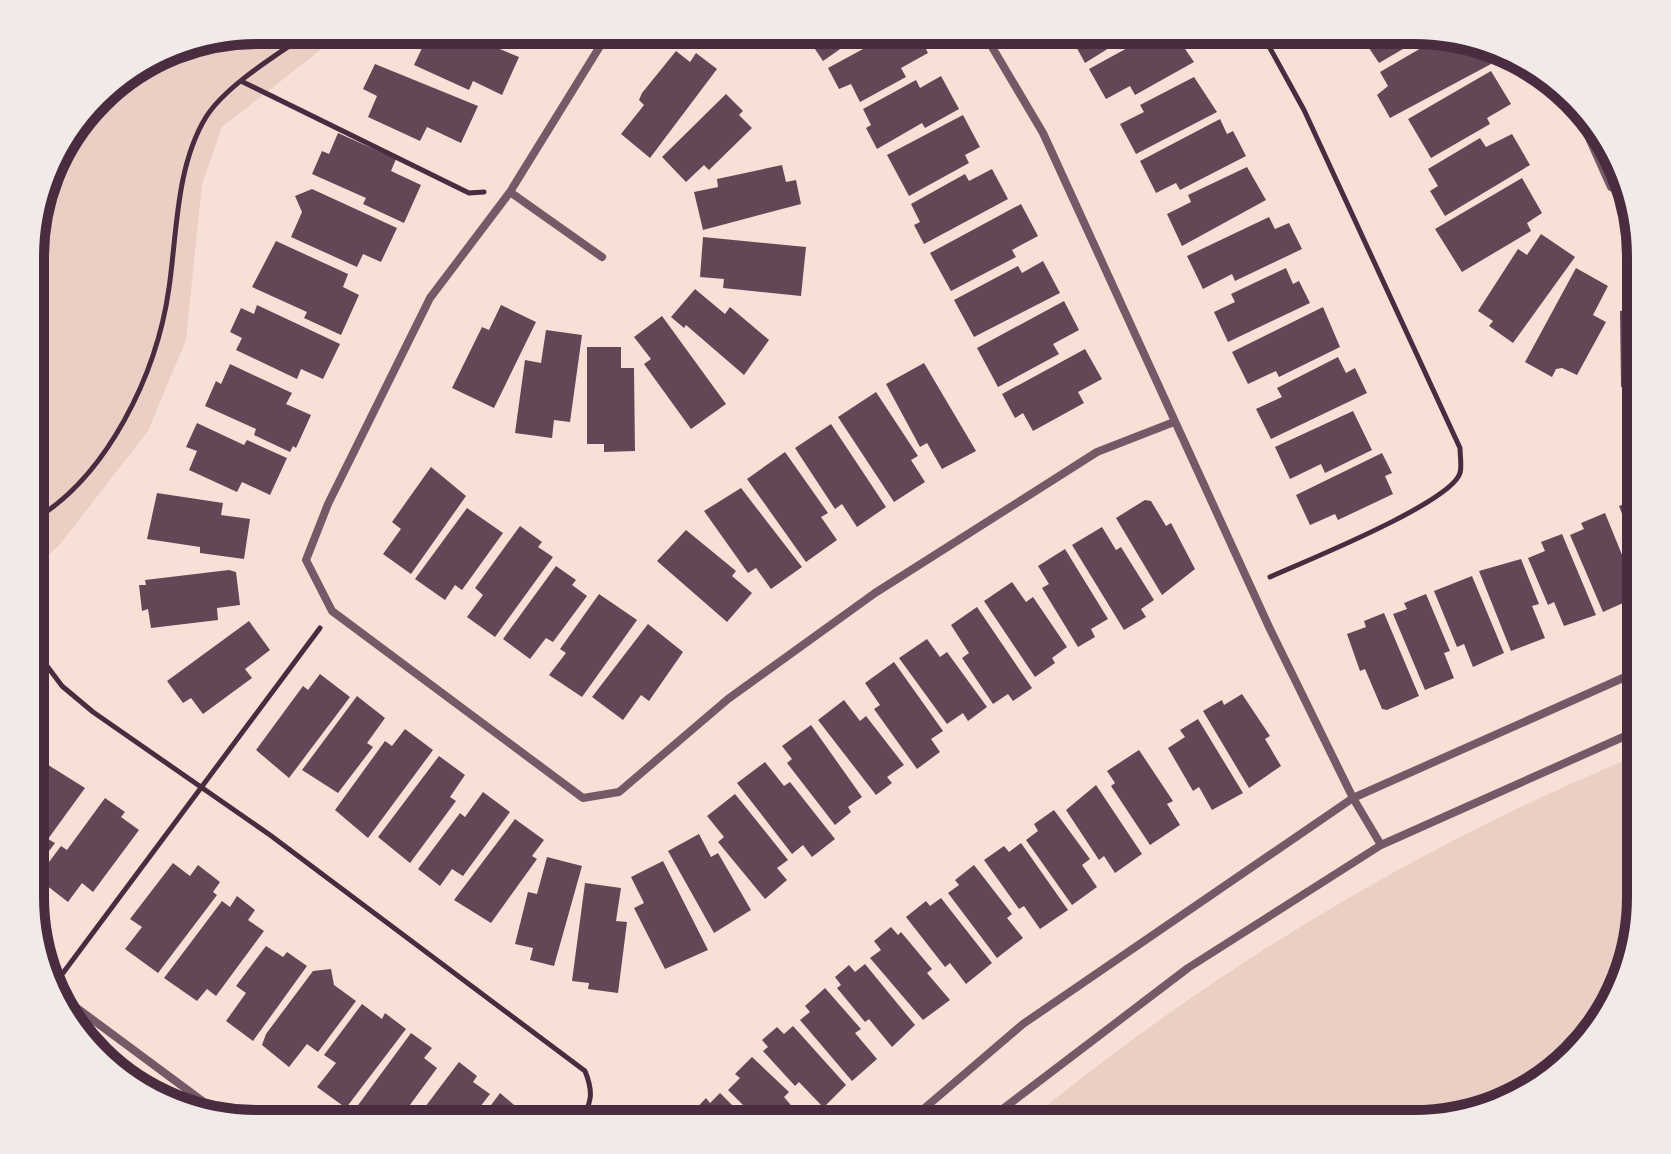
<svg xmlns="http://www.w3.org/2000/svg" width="1671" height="1154" font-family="'Varela Round',sans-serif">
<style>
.green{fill:#ebcfc5}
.building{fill:#644757}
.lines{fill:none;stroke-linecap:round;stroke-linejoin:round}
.path{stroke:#4a2c40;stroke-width:5}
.minor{stroke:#755966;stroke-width:8}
.rim{fill:none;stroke:#4a2c40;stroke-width:10}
</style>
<rect width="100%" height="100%" fill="#f7e1d7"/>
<path class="green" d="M 257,30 L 346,30 L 222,127 L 202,184 L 186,340 L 148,431 L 61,543 L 32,572 L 32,227 L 60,144 L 108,86 L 184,42 Z
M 1641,754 L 1641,911 L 1594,1035 L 1515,1100 L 1414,1124 L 1024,1124 C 1207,973 1421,843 1641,754 Z"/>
<path class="building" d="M 419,30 L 454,30 L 519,57 L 502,95 L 473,81 L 469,90 L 414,65 L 423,46 L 414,41 Z
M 493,30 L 535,30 L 528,46 Z
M 812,30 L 875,30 L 869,34 L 866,31 L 823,61 L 809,40 L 815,35 Z
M 898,30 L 916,30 L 928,53 L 901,68 L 906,77 L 860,102 L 851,84 L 839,89 L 828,68 Z
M 1067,30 L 1138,30 L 1085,63 Z
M 1160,30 L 1172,30 L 1194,62 L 1135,95 L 1130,86 L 1106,99 L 1089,69 Z
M 1357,30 L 1428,30 L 1432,32 L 1379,63 Z
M 1440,37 L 1444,46 L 1454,40 L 1483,51 L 1491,64 L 1390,118 L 1377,95 L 1388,86 L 1380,72 Z
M 676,51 L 690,62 L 696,53 L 717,69 L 650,158 L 621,134 L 644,105 L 639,100 L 642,93 Z
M 375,64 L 478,106 L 461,143 L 427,127 L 420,141 L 368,117 L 377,96 L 363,89 Z
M 1491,71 L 1511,104 L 1487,118 L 1490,124 L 1431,158 L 1408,119 Z
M 941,76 L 959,109 L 925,128 L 922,123 L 877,149 L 866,128 L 871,125 L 863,109 L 916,80 L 920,88 Z
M 1194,77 L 1217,112 L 1136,154 L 1120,124 L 1144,112 L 1140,105 Z
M 726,94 L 743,111 L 739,115 L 752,128 L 709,170 L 704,165 L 686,182 L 662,157 Z
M 963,115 L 980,147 L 965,155 L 969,163 L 909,196 L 887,155 Z
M 1220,119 L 1227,134 L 1233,131 L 1246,156 L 1180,190 L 1176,183 L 1156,193 L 1140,161 Z
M 338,133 L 396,159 L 391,171 L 421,185 L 404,223 L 363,204 L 366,198 L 312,174 L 322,151 L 329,154 Z
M 1512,134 L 1530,165 L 1445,216 L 1430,191 L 1438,186 L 1428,169 L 1480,138 L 1486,147 Z
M 782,165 L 786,182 L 796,180 L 801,204 L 703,230 L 694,192 L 718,187 L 717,179 Z
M 1247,167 L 1266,200 L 1182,246 L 1167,214 L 1191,202 L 1188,195 Z
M 992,169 L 1008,199 L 924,244 L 914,225 L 920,222 L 911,204 L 965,174 L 969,181 Z
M 1522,178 L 1542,213 L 1527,223 L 1531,231 L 1462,272 L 1435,229 Z
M 312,189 L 397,228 L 381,262 L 363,254 L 357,267 L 291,237 L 302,212 L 295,196 Z
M 1021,204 L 1038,236 L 1012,250 L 1016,257 L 951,291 L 930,253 Z
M 1269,217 L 1275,229 L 1289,223 L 1302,249 L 1235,281 L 1232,274 L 1203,289 L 1187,256 Z
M 1541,234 L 1575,257 L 1513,343 L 1489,326 L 1493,321 L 1478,311 L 1518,249 L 1527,255 Z
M 703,237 L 806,247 L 801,296 L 723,288 L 724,279 L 700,277 Z
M 276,241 L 348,274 L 343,287 L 359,295 L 341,335 L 304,318 L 307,312 L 252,287 Z
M 1043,261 L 1060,293 L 974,337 L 954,300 L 1018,266 L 1022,273 Z
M 1286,268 L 1293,284 L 1299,281 L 1310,303 L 1228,342 L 1214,312 L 1235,302 L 1231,294 Z
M 1576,268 L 1608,286 L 1593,315 L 1606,322 L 1577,375 L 1562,368 L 1556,369 L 1552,377 L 1525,362 Z
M 1627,283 L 1641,283 L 1641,387 L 1621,387 L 1620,311 L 1628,310 Z
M 695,289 L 725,314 L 730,307 L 769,340 L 744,375 L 686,325 L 684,328 L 671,317 Z
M 1064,301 L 1079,330 L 1053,344 L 1059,354 L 998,387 L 977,348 Z
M 257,305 L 340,344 L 323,379 L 301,369 L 297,379 L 236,350 L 242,338 L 230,332 L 241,308 L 254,314 Z
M 501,305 L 536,322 L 494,408 L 452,388 L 482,327 L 489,330 Z
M 1323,307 L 1340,347 L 1279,377 L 1276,371 L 1248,384 L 1232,352 Z
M 662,316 L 726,404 L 691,429 L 644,364 L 651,359 L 634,337 Z
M 546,330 L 582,335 L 570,422 L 554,420 L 552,438 L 515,433 L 525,360 L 541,363 Z
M 587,347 L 621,347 L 621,368 L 634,368 L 635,451 L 604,452 L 604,444 L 587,444 Z
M 1085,349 L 1102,379 L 1078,392 L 1084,403 L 1033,431 L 1023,413 L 1015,418 L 1002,394 Z
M 1338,357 L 1346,373 L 1355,368 L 1367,393 L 1271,439 L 1256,409 L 1282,397 L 1277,388 Z
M 924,363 L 976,451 L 942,469 L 927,443 L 920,447 L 886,384 Z
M 230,364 L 292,393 L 286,404 L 311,415 L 296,448 L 293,446 L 290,452 L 254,435 L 256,429 L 205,406 L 216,381 L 221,384 Z
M 876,392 L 918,456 L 911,460 L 925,482 L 894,502 L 838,417 Z
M 1353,411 L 1372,450 L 1325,473 L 1321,464 L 1290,479 L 1275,447 Z
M 197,423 L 244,445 L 247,440 L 287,458 L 270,495 L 242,482 L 237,492 L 189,470 L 197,451 L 186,447 Z
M 831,424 L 886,507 L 857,527 L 842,504 L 835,509 L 795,448 Z
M 785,452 L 828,513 L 821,517 L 837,540 L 806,562 L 747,479 Z
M 1382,453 L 1392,473 L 1385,476 L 1393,494 L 1338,520 L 1335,514 L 1310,525 L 1296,495 Z
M 431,467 L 466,496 L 411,574 L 383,554 L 401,529 L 392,522 Z
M 741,488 L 802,567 L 771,589 L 756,568 L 748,573 L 704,511 Z
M 157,493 L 223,503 L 221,515 L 250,519 L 244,559 L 200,553 L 200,547 L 147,539 Z
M 1641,497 L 1641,560 L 1640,560 L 1619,506 Z
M 1145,500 L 1151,501 L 1166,526 L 1171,523 L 1195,569 L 1162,595 L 1116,518 Z
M 467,508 L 503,533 L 462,590 L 455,585 L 445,600 L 415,579 Z
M 1605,513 L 1629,572 L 1622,575 L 1632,599 L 1603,612 L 1570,535 L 1584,529 L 1581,523 Z
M 520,526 L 542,542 L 538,547 L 553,557 L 495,637 L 467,617 L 483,595 L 475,588 Z
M 1102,527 L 1116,550 L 1121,547 L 1154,600 L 1141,609 L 1146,617 L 1124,630 L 1072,545 Z
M 686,530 L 736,571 L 732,576 L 752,593 L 727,622 L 657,561 Z
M 1562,534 L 1596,615 L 1564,626 L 1554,602 L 1548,605 L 1528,558 L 1545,551 L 1541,542 Z
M 1065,549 L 1108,619 L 1091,629 L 1095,637 L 1078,647 L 1042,588 L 1049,584 L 1038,566 Z
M 1521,559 L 1539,604 L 1532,606 L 1545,638 L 1511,651 L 1479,571 Z
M 556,566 L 576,580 L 572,585 L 587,596 L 553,642 L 546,638 L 530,659 L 503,639 Z
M 229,570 L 236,572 L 240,605 L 217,608 L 218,620 L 151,628 L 148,609 L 142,611 L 139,585 L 146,585 L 145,580 Z
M 1472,576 L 1504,653 L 1473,667 L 1464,644 L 1457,647 L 1434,591 Z
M 1012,582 L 1026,602 L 1033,597 L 1067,647 L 1052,658 L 1055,663 L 1035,677 L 984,601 Z
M 599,594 L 637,620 L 582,697 L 549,675 L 566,653 L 560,649 Z
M 1426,594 L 1450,651 L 1444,653 L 1454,678 L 1425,690 L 1393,614 L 1407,609 L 1404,603 Z
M 977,607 L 1032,688 L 1013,701 L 1008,694 L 993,704 L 962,658 L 969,653 L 951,625 Z
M 1384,613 L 1419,696 L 1387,710 L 1382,709 L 1365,669 L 1360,671 L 1347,634 L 1366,627 L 1364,621 Z
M 249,621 L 270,650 L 245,669 L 252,678 L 203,714 L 191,698 L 183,703 L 167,681 Z
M 648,624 L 683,652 L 649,701 L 641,695 L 623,720 L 592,697 Z
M 927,639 L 940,657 L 947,652 L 987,707 L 968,721 L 963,713 L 947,724 L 899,658 Z
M 894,662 L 943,731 L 931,739 L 940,752 L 917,769 L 874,709 L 880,705 L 865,683 Z
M 320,674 L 350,697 L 289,778 L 256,750 L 303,686 L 308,690 Z
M 1242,694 L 1270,736 L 1265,739 L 1281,766 L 1249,788 L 1203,711 L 1222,700 L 1224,705 Z
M 357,696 L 385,718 L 367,743 L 373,747 L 338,793 L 302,770 Z
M 844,700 L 860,721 L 866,716 L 904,765 L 887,777 L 892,783 L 876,795 L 818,720 Z
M 1198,719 L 1243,793 L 1212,810 L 1199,787 L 1193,791 L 1168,748 L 1185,737 L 1180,730 Z
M 811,725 L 862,797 L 848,807 L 851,812 L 835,825 L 787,763 L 792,759 L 782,746 Z
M 405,729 L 433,750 L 368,838 L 335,810 L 385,741 L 392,746 Z
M 1139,750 L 1173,801 L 1167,804 L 1180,825 L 1150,845 L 1111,786 L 1115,783 L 1107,771 Z
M 439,756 L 465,775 L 450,797 L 456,801 L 410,863 L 378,837 Z
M 765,762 L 784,786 L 790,782 L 835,839 L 812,857 L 803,845 L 792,854 L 737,783 Z
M 45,763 L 85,788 L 48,839 L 55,843 L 32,874 L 32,780 Z
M 1096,785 L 1142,854 L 1115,873 L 1104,856 L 1099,860 L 1066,810 Z
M 483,792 L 510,812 L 463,876 L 452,869 L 440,886 L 418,869 L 460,813 L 465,817 Z
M 735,794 L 788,860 L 777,868 L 787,880 L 765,899 L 718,842 L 724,837 L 707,816 Z
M 105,798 L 125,812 L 121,817 L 139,830 L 93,892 L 82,883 L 68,902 L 37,878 L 61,846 L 67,850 Z
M 1054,810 L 1090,859 L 1082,865 L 1097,887 L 1072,905 L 1026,840 L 1038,831 L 1034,824 Z
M 515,819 L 544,840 L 532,856 L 537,859 L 491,923 L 454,900 Z
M 699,834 L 711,857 L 718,853 L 751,910 L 714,933 L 668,851 Z
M 1021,843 L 1068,910 L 1040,929 L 1024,906 L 1019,909 L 984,860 L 1004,846 L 1009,852 Z
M 547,857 L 582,866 L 554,966 L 530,960 L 533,948 L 515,944 L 528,892 L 537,894 Z
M 663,861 L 708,950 L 665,969 L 634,908 L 644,903 L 631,877 Z
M 173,863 L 190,876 L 198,865 L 220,882 L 213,892 L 217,895 L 158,973 L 125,949 L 142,927 L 130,919 Z
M 974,865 L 1012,914 L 1007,918 L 1023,938 L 997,958 L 948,893 L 959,885 L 955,880 Z
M 585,883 L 621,888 L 616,921 L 627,922 L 618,993 L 588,989 L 589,983 L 572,981 Z
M 237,896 L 255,910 L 248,920 L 264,931 L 216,996 L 207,989 L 197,1001 L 164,978 L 222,901 L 230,907 Z
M 941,898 L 992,963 L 966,984 L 950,963 L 945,967 L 906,917 L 926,901 L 930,906 Z
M 891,927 L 898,935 L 901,932 L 932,969 L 927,973 L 950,1000 L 923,1020 L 870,958 L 881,950 L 874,941 Z
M 266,946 L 283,957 L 287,952 L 307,966 L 253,1041 L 226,1021 L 246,993 L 236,986 Z
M 865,964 L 915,1025 L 892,1047 L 869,1019 L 865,1022 L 837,988 L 841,985 L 835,977 L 849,965 L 855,972 Z
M 331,969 L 334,985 L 356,1001 L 318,1052 L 307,1044 L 289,1067 L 262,1045 L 266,1034 L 313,971 Z
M 825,988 L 861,1029 L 855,1033 L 877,1059 L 852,1081 L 800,1020 L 810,1012 L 805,1006 Z
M 362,1004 L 382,1019 L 385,1013 L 406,1029 L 346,1108 L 317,1087 L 336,1063 L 324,1055 Z
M 793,1026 L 846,1085 L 826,1105 L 822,1106 L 799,1082 L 795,1086 L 763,1051 L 768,1047 L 762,1040 L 777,1027 L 784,1034 Z
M 411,1033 L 432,1048 L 424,1058 L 437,1068 L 407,1109 L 401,1105 L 386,1124 L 369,1124 L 353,1112 Z
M 752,1057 L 789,1092 L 784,1097 L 807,1124 L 762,1124 L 728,1090 L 740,1078 L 735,1074 Z
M 459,1062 L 477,1076 L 473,1082 L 490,1094 L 467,1124 L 422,1124 L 416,1119 Z
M 500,1093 L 534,1122 L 532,1124 L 477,1124 Z
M 720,1093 L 751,1124 L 695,1124 L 688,1117 L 706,1098 L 710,1103 Z"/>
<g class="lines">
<path class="path" d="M 1260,30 L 1304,110 L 1460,448 C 1460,455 1462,467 1460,473 C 1451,503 1303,562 1270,577
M 243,82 L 469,193 L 484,192
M 32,521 C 108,477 157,373 169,288 C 177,233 176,166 206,117 C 227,84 280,53 313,30
M 32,646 L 62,686 L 93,712 L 270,835 L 585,1071 C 594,1093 592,1104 578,1124
M 63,973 L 320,628"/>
<path class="minor" d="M 610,30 L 510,192 L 430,298 L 328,504 L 306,560 L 332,611 L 583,798 L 619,792 L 728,699 L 875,593 L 1097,452 L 1174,422
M 982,30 L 1043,133 L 1270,629 L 1353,798 L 1381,845
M 1572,100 L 1611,187 L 1626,193
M 510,192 L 602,257
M 54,991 L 224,1117
M 906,1124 L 1023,1024 L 1353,798 L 1641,670
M 983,1124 L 1188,968 L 1381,845 L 1641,729"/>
</g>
<path d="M0 0H1671V1154H0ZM257 44H1414A213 213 0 0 1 1627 257V897A213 213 0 0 1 1414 1110H257A213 213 0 0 1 44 897V257A213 213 0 0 1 257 44Z" fill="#f1eae7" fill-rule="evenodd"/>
<path class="rim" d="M257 44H1414A213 213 0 0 1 1627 257V897A213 213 0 0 1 1414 1110H257A213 213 0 0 1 44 897V257A213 213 0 0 1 257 44Z"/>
</svg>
